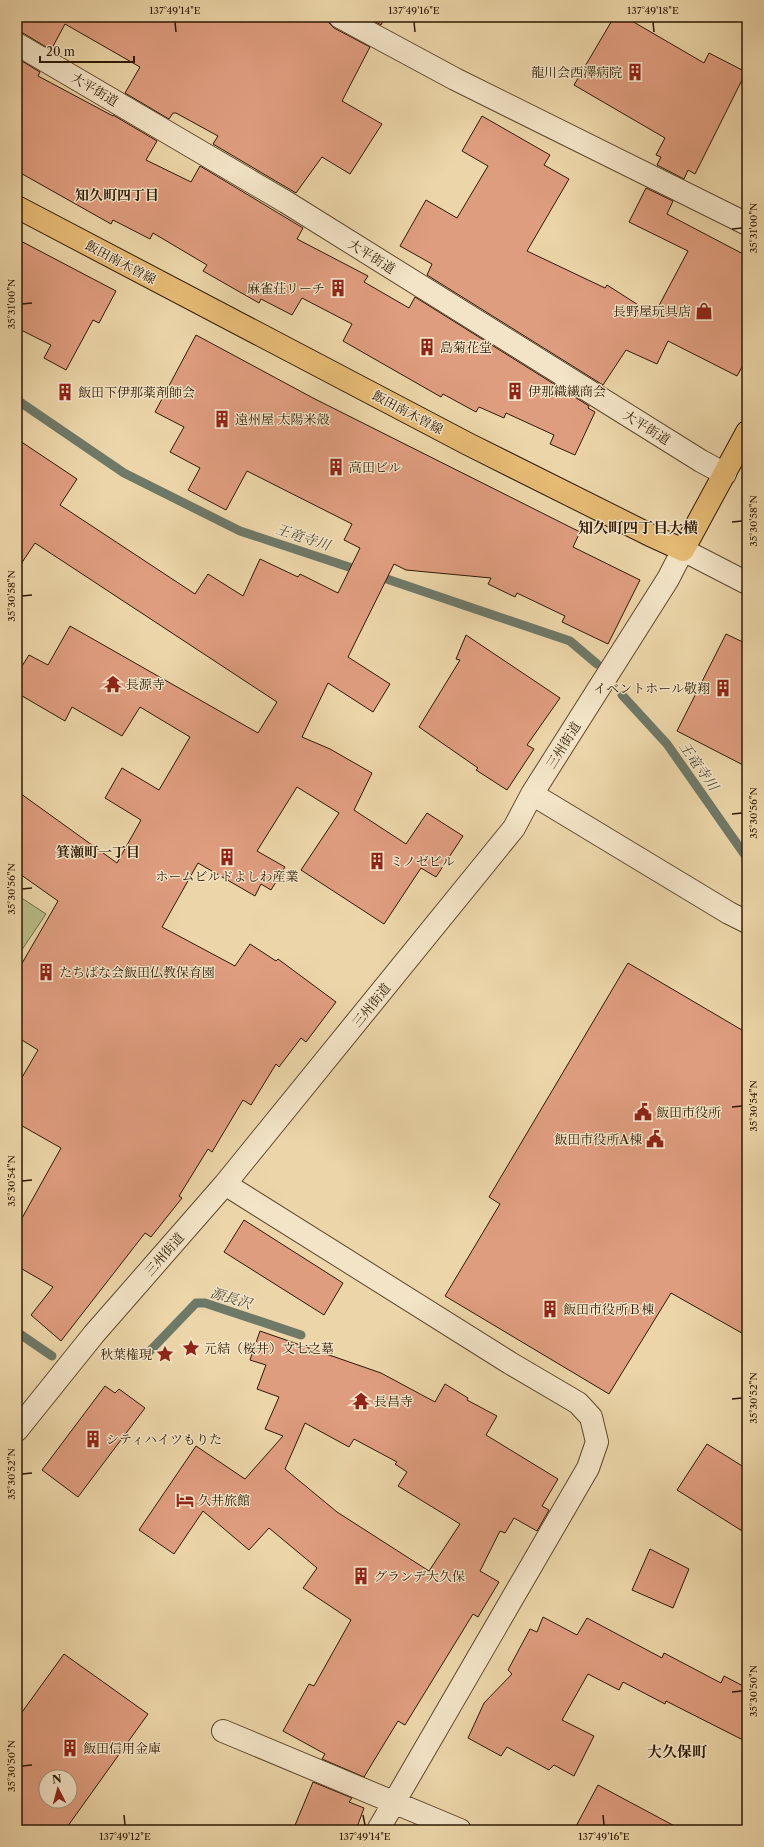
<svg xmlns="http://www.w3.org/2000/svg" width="764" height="1847" font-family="'Libre Caslon Text','Noto Serif JP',serif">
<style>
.green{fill:#b9bd87;stroke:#736b45}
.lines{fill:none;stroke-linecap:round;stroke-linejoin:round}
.stream{stroke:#6e7968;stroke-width:9}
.building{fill:#df9d7f;stroke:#2d1903;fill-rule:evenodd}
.minor-casing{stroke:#5d482c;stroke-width:24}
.major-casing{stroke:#2d1903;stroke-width:24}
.minor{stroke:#f3e4c7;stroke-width:22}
.major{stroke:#e6bb74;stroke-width:22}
.ticks{fill:none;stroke:#2d1903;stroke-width:1.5}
.labels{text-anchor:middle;stroke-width:3;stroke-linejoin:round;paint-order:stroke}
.poi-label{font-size:13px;fill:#2d1903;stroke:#f3e4c7;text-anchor:start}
.street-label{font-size:13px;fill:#2d1903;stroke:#f3e4c7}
.neighbourhood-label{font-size:14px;font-weight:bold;fill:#2d1903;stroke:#f3e4c7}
.water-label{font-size:14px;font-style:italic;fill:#4d4935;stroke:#f3e4c7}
.quarter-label{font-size:15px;font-weight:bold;fill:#2d1903;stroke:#f3e4c7}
.neatline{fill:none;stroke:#2d1903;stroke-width:1.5}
.ticks-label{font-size:10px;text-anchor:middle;fill:#2d1903}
</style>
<rect width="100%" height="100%" fill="#ecd6a9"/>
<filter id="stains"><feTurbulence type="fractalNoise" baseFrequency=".005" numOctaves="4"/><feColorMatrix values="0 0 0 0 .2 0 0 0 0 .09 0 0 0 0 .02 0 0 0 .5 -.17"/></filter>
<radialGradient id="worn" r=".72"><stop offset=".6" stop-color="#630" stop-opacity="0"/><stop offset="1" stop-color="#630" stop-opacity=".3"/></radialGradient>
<path class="green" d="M 17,895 L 46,914 L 17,957 Z"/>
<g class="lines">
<path class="stream" d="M 17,400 L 124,473 L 240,531 L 361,571
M 375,575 L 570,641 L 597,664
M 622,695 L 667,744 L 747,858
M 17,1332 L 52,1356
M 147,1354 L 196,1303 L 205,1303 L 301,1335"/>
</g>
<path class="building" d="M 17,17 L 328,17 L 329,23 L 334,28 L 370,47 L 342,101 L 382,124 L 350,174 L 322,157 L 296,193 L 213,144 L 218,136 L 176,113 L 173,113 L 169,119 L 125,93 L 140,67 L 65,24 L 51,50 L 23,33 L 17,32 Z
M 366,17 L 385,17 L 381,25 Z
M 614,17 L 625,17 L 704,63 L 709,53 L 746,72 L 695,174 L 688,170 L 684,179 L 657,165 L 661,157 L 656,155 L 665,138 L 574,85 Z
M 17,58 L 40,72 L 38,76 L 113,116 L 113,115 L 157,141 L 146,160 L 191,182 L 200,166 L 303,228 L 297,239 L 368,276 L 364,282 L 409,308 L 415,297 L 589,406 L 588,408 L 595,412 L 575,455 L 550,444 L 554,435 L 506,413 L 504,418 L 479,407 L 476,412 L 443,394 L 441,397 L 343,341 L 352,324 L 302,298 L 292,315 L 261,299 L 259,303 L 203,271 L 207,265 L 153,233 L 150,239 L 113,220 L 111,224 L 17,171 Z
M 482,116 L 550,155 L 544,165 L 569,179 L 527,251 L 605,288 L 607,285 L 654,315 L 688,251 L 629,222 L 646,188 L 673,201 L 667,214 L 747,256 L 747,358 L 737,376 L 668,341 L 657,364 L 626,350 L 603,385 L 427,275 L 432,264 L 400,246 L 426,200 L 457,218 L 488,166 L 462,151 Z
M 17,239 L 116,291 L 99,323 L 93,320 L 66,370 L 44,358 L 51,345 L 17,328 Z
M 196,335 L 313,398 L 580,532 L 573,547 L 640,580 L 608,644 L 562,622 L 565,616 L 517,593 L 515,597 L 488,584 L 491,578 L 406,570 L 394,564 L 348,657 L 390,684 L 373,712 L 328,683 L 302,737 L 330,749 L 372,773 L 354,810 L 406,844 L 427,813 L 463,836 L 436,877 L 421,868 L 384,924 L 301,870 L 339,813 L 297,787 L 257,851 L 285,867 L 271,890 L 261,884 L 255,896 L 198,863 L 162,927 L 235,966 L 250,944 L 276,961 L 278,959 L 336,1002 L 306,1042 L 301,1038 L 279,1067 L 276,1064 L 251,1105 L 243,1100 L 212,1152 L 208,1149 L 179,1196 L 182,1198 L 151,1237 L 145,1233 L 61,1341 L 31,1315 L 53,1287 L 17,1266 L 17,1227 L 61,1148 L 17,1123 L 17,1086 L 38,1050 L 17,1037 L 17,972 L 58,901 L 17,872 L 17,791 L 117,863 L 141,820 L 105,798 L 122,768 L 159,790 L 190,737 L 140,707 L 122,736 L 72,707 L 65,721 L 17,693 L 17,674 L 29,655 L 48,665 L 70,626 L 258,733 L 277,702 L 35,543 L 17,570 L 17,439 L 77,479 L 60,505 L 195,594 L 208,574 L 243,596 L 260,559 L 298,577 L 300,574 L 338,593 L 360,548 L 344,540 L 352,524 L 247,471 L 226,510 L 188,490 L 200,468 L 170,452 L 184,427 L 155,412 Z
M 726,634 L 747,644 L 747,767 L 677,731 Z
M 466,635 L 560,698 L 527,745 L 534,749 L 507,790 L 476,770 L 478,768 L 419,727 L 460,660 L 456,659 Z
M 628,963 L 747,1033 L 747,1336 L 671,1293 L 609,1394 L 445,1296 L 500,1204 L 489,1197 Z
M 244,1220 L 343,1283 L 324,1315 L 224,1252 Z
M 260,1331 L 381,1373 L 435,1402 L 445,1384 L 468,1398 L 467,1400 L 497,1416 L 486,1435 L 558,1479 L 542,1506 L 549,1510 L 537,1531 L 514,1518 L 505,1533 L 500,1531 L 480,1571 L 499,1582 L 478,1617 L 473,1614 L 405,1725 L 398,1721 L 364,1777 L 322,1759 L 325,1754 L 283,1731 L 309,1684 L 314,1686 L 351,1620 L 303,1588 L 317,1568 L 269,1528 L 249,1550 L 203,1511 L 174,1554 L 139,1530 L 196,1446 L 245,1479 L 283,1436 L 265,1429 L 279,1397 L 257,1389 L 266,1365 L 250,1360 ZM 305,1423 L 349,1447 L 354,1439 L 397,1462 L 395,1464 L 407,1472 L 398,1486 L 460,1524 L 429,1571 L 337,1512 L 285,1469 Z
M 105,1386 L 115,1393 L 119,1389 L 145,1408 L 78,1497 L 42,1470 Z
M 707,1444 L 747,1469 L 747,1534 L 677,1490 Z
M 650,1549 L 689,1569 L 673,1608 L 632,1590 Z
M 543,1617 L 577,1635 L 587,1618 L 662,1658 L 664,1653 L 721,1683 L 724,1676 L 747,1688 L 747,1742 L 666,1701 L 665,1704 L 623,1682 L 619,1690 L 588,1674 L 562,1720 L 594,1736 L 574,1776 L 554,1765 L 549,1770 L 507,1747 L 501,1756 L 468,1738 L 484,1703 L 512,1674 L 508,1670 L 530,1629 L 537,1632 Z
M 64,1654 L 148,1714 L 65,1830 L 17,1830 L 17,1719 ZM 46,1777 L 70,1777 L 70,1801 L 46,1801 Z
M 313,1782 L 352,1798 L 349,1802 L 364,1808 L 356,1830 L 293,1830 Z
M 598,1785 L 682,1830 L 574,1830 Z"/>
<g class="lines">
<g class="minor-casing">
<path id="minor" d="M 340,17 L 455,79 L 747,224
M 17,44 L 286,202 L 701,461 L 725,474
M 532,794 L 729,913 L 747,922
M 225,1184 L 510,1363 L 578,1403 L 591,1417 L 597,1442 L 588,1468 L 378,1830
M 17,1430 L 94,1334 L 225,1184 L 514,828 L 532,794 L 668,579 L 683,550 L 747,583
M 223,1731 L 460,1830"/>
</g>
<g class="major-casing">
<path id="major" d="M 17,207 L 468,444 L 650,535 L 683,550 L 747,432"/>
</g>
<use href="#minor" class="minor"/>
<use href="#major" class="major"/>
</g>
<path class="ticks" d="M 175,22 L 176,32M 414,22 L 415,32M 653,22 L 654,32M 732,229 L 742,228M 22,304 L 32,303M 732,522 L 742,521M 22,596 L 32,595M 732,814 L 742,813M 22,889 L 32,888M 732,1107 L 742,1106M 22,1181 L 32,1180M 732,1399 L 742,1398M 22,1474 L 32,1473M 732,1692 L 742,1691M 22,1766 L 32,1765M 124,1815 L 125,1825M 363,1815 L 365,1825M 603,1815 L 604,1825"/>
<defs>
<g id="building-bare" transform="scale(1.38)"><path d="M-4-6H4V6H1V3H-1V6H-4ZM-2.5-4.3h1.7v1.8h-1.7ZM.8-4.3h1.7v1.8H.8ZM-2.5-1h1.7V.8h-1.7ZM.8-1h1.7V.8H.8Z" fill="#8f2418" stroke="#f3e4c7" stroke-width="2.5" paint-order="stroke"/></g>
<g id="shop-bare" transform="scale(1.38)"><path d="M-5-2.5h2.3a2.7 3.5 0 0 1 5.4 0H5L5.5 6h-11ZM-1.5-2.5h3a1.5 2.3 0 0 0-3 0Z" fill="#8f2418" stroke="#f3e4c7" stroke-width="2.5" paint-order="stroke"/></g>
<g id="temple-bare" transform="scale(1.38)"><path d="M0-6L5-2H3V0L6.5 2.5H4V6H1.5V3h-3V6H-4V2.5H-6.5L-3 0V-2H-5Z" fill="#8f2418" stroke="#f3e4c7" stroke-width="2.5" paint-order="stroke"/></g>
<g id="civic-bare" transform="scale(1.38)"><path d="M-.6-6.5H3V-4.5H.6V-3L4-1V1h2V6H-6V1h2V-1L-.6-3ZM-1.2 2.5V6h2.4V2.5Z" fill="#8f2418" stroke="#f3e4c7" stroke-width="2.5" paint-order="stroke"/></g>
<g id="sight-bare" transform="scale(1.38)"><path d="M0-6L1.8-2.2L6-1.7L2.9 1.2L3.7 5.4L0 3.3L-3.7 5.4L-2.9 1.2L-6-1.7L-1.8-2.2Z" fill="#8f2418" stroke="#f3e4c7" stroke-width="2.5" paint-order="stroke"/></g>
<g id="hotel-bare" transform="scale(1.38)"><path d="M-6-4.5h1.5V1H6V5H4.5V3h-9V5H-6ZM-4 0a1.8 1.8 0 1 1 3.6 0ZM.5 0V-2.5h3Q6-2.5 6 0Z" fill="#8f2418" stroke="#f3e4c7" stroke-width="2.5" paint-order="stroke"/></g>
</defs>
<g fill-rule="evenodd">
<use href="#building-bare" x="635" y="72"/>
<use href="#building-bare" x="338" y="288"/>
<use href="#shop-bare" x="704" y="311"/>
<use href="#building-bare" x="427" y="347"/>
<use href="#building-bare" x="515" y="391"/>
<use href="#building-bare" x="65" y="392"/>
<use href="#building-bare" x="222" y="419"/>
<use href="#building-bare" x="336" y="467"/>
<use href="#temple-bare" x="113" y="684"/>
<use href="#building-bare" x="723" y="688"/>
<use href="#building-bare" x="227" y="857"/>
<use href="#building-bare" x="377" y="861"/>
<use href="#building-bare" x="46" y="972"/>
<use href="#civic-bare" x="643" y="1112"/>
<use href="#civic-bare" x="655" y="1139"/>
<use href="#building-bare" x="550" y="1309"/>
<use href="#sight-bare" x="191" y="1348"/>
<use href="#sight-bare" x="165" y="1354"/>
<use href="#temple-bare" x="361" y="1401"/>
<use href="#building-bare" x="93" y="1439"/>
<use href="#hotel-bare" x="185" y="1500"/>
<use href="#building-bare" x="361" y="1576"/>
<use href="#building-bare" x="70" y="1748"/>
</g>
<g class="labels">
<g class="poi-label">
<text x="622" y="77" text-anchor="end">龍川会西澤病院</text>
<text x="325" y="293" text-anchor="end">麻雀荘リーチ</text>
<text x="691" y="316" text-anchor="end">長野屋玩具店</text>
<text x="440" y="352">島菊花堂</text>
<text x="528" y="396">伊那織繊商会</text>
<text x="78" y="397">飯田下伊那薬剤師会</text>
<text x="235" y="424">遠州屋 太陽米殻</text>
<text x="349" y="472">高田ビル</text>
<text x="126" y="689">長源寺</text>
<text x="710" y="693" text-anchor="end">イベントホール敬翔</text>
<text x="390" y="866">ミノゼビル</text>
<text x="227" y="881" text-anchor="middle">ホームビルドよしわ産業</text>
<text x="59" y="977">たちばな会飯田仏教保育園</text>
<text x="656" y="1117">飯田市役所</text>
<text x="642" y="1144" text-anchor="end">飯田市役所A棟</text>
<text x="563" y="1314">飯田市役所Ｂ棟</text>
<text x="204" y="1353">元結（桜井）文七之墓</text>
<text x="152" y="1359" text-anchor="end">秋葉権現</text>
<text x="374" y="1406">長昌寺</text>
<text x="106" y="1444">シティハイツもりた</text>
<text x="198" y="1505">久井旅館</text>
<text x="374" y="1581">グランデ大久保</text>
<text x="83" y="1753">飯田信用金庫</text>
</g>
<g class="street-label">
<text transform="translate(95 89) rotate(31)" y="5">大平街道</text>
<text transform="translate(372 256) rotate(32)" y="5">大平街道</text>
<text transform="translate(121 262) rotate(28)" y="5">飯田南木曽線</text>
<text transform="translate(408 412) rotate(28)" y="5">飯田南木曽線</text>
<text transform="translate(647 427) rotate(32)" y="5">大平街道</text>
<text transform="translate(563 745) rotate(-58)" y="5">三州街道</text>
<text transform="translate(371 1005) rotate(-51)" y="5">三州街道</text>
<text transform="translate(164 1254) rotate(-49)" y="5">三州街道</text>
</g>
<g class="neighbourhood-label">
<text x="117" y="200">知久町四丁目</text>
<text x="98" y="857">箕瀬町一丁目</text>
</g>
<g class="water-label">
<text transform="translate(303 537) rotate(18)" y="5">王竜寺川</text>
<text transform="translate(699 766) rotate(55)" y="5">王竜寺川</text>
<text transform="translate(231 1298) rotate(17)" y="5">源長沢</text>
</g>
<g class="quarter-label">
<text x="638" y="533">知久町四丁目大横</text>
<text x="677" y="1757">大久保町</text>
</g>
</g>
<rect width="764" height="1847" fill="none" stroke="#ecd6a9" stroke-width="44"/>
<g transform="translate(58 1789) rotate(354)"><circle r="19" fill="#f3e4c7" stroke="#a49379"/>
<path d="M0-3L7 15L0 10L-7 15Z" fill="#8f2418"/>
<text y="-6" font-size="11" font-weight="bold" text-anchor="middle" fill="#2d1903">N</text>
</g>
<path d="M40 56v6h94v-6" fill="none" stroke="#2d1903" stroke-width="2"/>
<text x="46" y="56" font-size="12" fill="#2d1903" stroke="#f3e4c7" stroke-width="3" paint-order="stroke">20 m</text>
<rect x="22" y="22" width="720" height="1803" class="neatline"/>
<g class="ticks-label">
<text x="175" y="14">137°49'14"E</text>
<text x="414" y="14">137°49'16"E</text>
<text x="653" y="14">137°49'18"E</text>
<text transform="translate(753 228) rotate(-90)" y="4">35°31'00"N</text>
<text transform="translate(11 304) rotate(-90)" y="4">35°31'00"N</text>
<text transform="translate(753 521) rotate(-90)" y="4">35°30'58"N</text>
<text transform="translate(11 596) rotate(-90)" y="4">35°30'58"N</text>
<text transform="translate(753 813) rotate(-90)" y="4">35°30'56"N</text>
<text transform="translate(11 889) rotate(-90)" y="4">35°30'56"N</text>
<text transform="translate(753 1106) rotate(-90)" y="4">35°30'54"N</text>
<text transform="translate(11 1181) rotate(-90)" y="4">35°30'54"N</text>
<text transform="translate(753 1398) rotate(-90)" y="4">35°30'52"N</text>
<text transform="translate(11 1474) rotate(-90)" y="4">35°30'52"N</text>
<text transform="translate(753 1691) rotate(-90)" y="4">35°30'50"N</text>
<text transform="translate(11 1766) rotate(-90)" y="4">35°30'50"N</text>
<text x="125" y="1840">137°49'12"E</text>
<text x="365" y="1840">137°49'14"E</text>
<text x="604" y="1840">137°49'16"E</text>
</g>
<rect width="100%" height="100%" filter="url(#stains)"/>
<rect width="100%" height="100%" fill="url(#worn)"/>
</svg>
